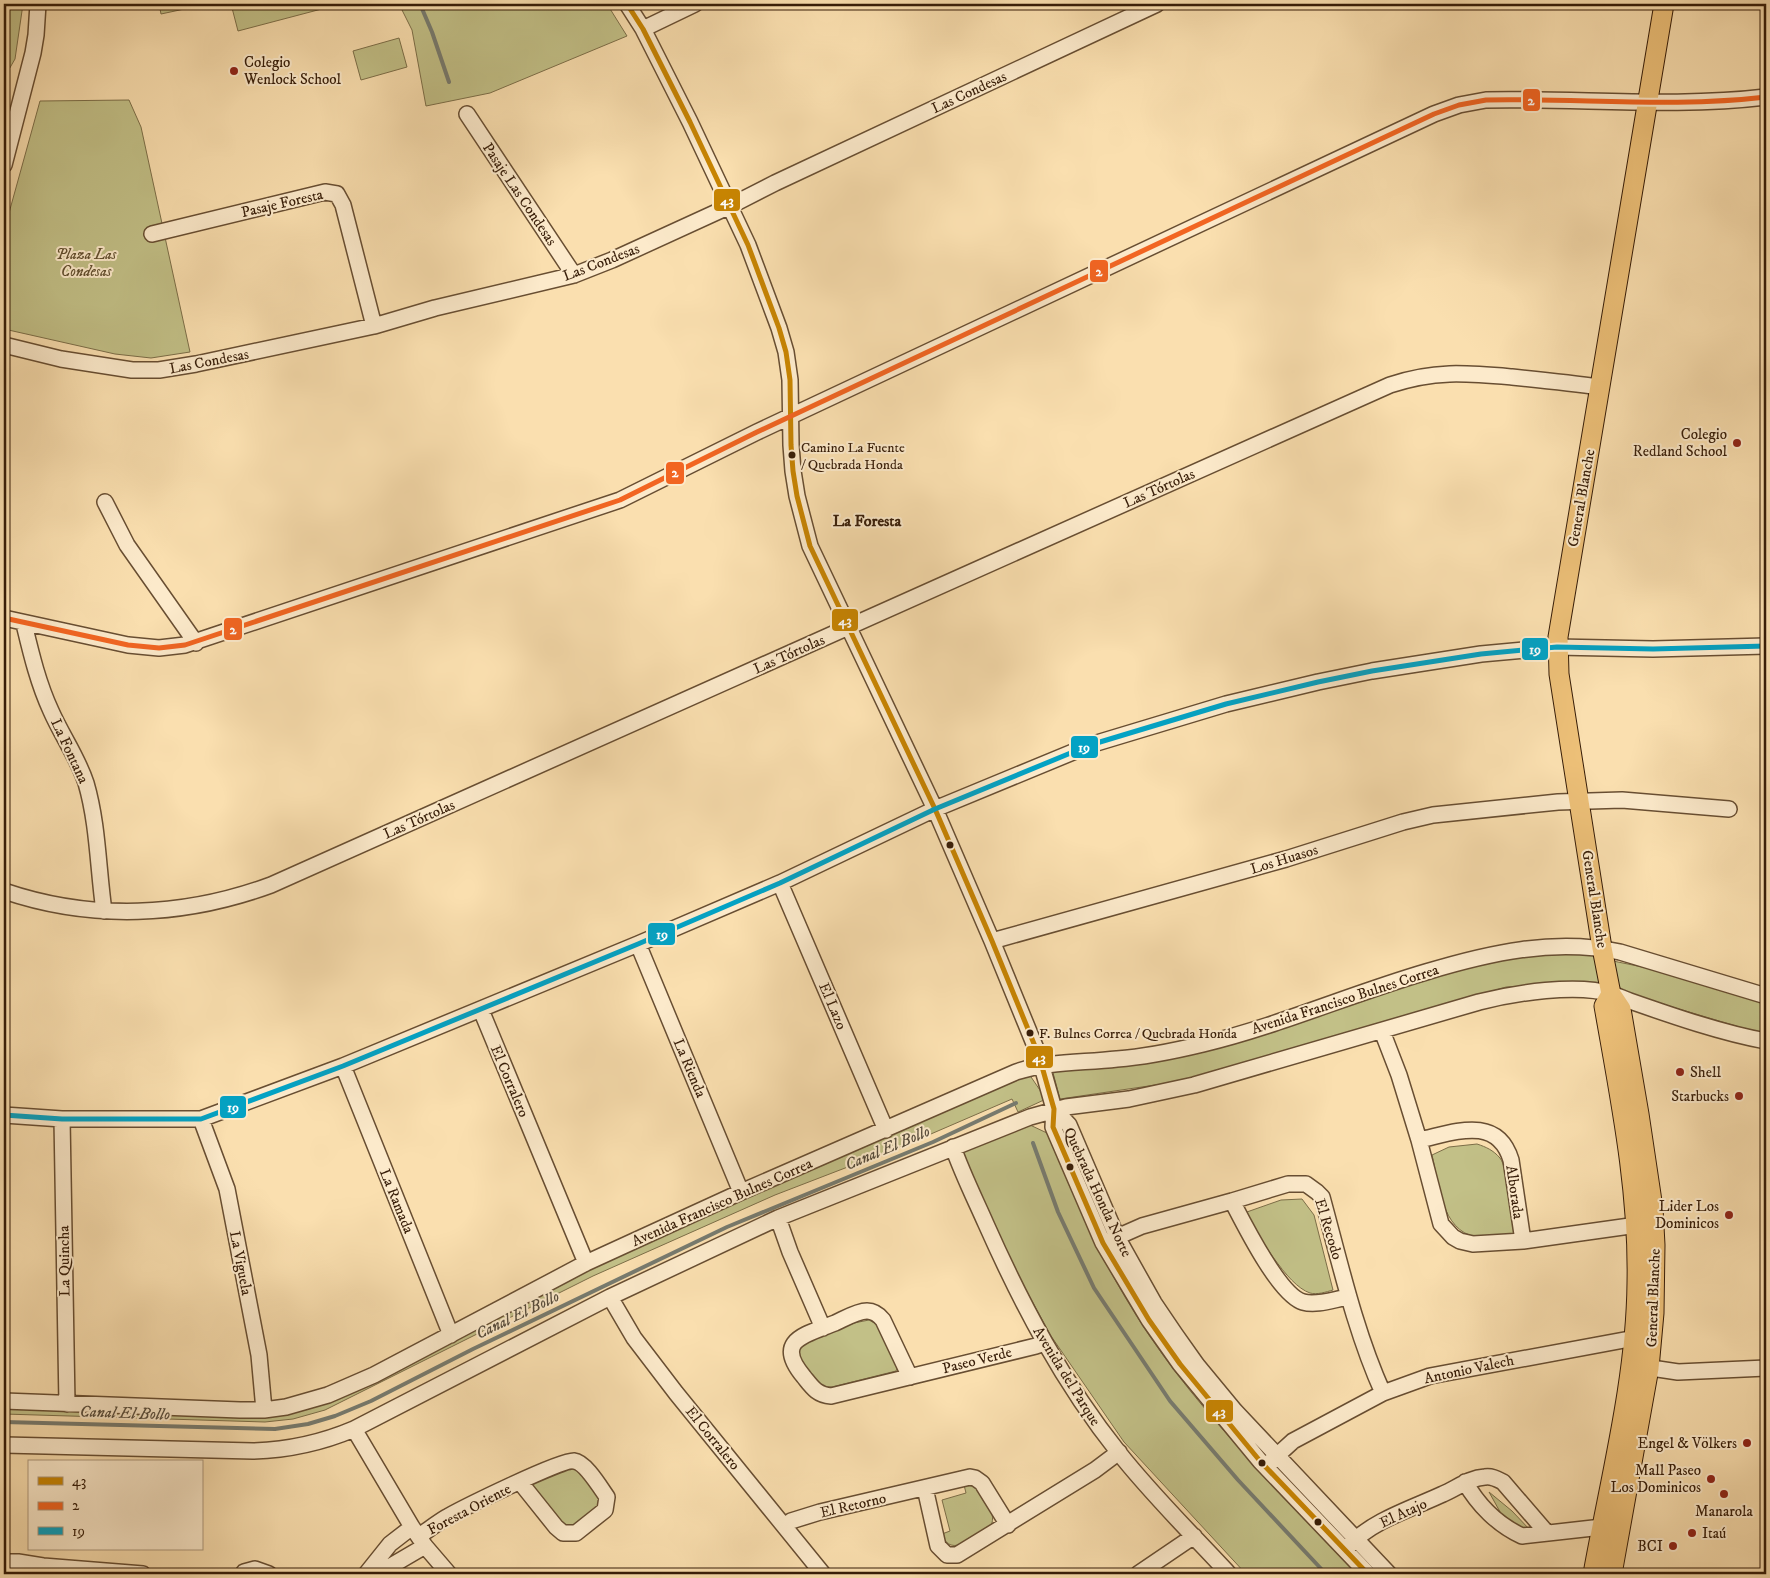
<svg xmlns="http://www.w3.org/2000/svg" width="1770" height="1578" font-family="'IM FELL DW Pica',serif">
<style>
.green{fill:#c2c087;stroke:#7c6e48}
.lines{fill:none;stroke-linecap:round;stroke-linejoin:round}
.stream{stroke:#777b6f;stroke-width:4}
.minor-casing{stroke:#684e32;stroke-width:18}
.major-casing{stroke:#371d08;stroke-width:21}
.minor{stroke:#fceacb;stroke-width:15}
.major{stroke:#edc078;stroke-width:19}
.bus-1-casing{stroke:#fceacb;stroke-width:9}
.bus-2-casing{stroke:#fceacb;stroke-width:9}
.bus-3-casing{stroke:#fceacb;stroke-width:9}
.bus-1{stroke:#c78402;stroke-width:5}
.bus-2{stroke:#f26522;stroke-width:5}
.bus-3{stroke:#03a2c4;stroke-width:5}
.poi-dot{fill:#8f2418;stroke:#fceacb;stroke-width:2}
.bus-dot{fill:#371d08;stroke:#fceacb;stroke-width:2}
.labels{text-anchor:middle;stroke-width:4;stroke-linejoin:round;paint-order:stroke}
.bus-label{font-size:14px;fill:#371d08;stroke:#fceacb;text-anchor:start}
.poi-label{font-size:15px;fill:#371d08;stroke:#fceacb;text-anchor:end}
.street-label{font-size:15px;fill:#371d08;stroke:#fceacb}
.park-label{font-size:15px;font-style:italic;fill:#614e2e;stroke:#fceacb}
.neighbourhood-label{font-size:16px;font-weight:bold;fill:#371d08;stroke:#fceacb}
.water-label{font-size:16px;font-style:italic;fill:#574c3c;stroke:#fceacb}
.line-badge{stroke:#fceacb;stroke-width:2}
.badge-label{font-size:14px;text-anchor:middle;font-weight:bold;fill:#fff}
</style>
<rect width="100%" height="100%" fill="#fadfaf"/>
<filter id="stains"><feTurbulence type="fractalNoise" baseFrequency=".004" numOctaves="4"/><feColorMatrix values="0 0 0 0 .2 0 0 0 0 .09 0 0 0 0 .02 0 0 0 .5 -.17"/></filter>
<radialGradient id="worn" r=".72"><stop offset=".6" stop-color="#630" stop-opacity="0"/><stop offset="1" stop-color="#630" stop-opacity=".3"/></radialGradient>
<path class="green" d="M 4,4 L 23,4 L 15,59 L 4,78 Z
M 159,4 L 203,4 L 203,5 L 161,14 Z
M 231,4 L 333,4 L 333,6 L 238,31 Z
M 399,4 L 607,4 L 627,36 L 490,93 L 426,106 L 412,30 Z
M 399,38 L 407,67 L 361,80 L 353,51 Z
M 129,100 L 141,127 L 190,352 L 151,358 L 115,354 L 4,329 L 4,231 L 40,101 Z
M 1554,950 L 1598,955 L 1613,961 L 1662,971 L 1766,1003 L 1766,1035 L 1632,995 L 1585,983 L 1506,987 L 1227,1071 L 1169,1083 L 1060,1099 L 1052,1069 L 1180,1055 L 1255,1037 L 1391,988 L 1495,958 Z
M 1029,1074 L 1046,1099 L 1018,1112 L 1012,1099 L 910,1143 L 775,1195 L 593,1276 L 325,1410 L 293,1419 L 265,1422 L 4,1414 L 4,1404 L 201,1413 L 329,1397 L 587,1264 Z
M 1030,1125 L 1047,1133 C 1071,1189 1094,1245 1125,1297 C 1187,1403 1277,1488 1361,1574 L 1246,1574 L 1124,1442 L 1051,1336 L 1008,1257 L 961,1153 Z
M 1477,1144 C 1486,1147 1493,1150 1500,1158 C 1508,1169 1516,1218 1519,1234 C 1508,1235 1485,1239 1476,1237 C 1441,1230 1439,1184 1432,1155 L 1449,1147 Z
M 1302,1199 L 1314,1215 L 1333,1290 C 1326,1292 1317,1295 1310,1293 C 1286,1285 1259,1234 1244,1213 L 1281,1200 Z
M 869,1320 L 878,1325 L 898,1367 L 896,1371 L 832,1387 L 825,1387 L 819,1384 L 799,1359 L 799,1351 L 801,1345 L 854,1323 Z
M 575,1466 L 600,1499 L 600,1515 L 567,1532 L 525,1486 Z
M 964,1485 L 976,1487 C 984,1499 997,1511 991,1526 C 977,1535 950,1560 942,1534 L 950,1531 L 942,1500 L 966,1493 Z
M 1489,1492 L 1512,1511 L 1531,1531 L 1524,1532 L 1504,1519 Z"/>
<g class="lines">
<path class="stream" d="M 420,4 L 432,32 L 449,82
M 1033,1143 L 1058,1212 L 1094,1288 L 1170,1401 L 1238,1480 L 1326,1574
M 4,1422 L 275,1429 L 308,1424 L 335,1416 L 371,1401 L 473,1349 L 727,1227 L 933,1142 L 1016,1103"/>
<g class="minor-casing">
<path id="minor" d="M 627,4 L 643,29 L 690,122 L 748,245 L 779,328 L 786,352 L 790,380 L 791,445 L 793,471 L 797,496 L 810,546 L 935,809 L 992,941 L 1039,1056 L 1054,1109 L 1053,1127 L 1103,1243 L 1149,1320 L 1180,1364 L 1260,1461 L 1368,1574
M 643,29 L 695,4
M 467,114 L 574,275
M 4,165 L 33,53 L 36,35 L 38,4
M 152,234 L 325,192 L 337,194 L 343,205 L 374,326
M 4,345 L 61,359 L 132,370 L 159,370 L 196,364 L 374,326 L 435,308 L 574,275 L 612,260 L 730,206 L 775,183 L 1157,4
M 105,502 L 127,545 L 196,643
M 4,618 L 128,645 L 159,648 L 185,645 L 620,500 L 757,432 L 1434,114 L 1459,105 L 1486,100 C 1580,98 1673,108 1766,97
M 24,624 C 31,653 38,683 51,711 C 62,736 77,756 86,783 C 98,824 98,869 104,911
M 780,883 L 886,1130
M 4,891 C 92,921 184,917 271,885 L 1390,385 C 1434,370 1466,373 1512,377 C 1541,380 1570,383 1600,387
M 992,941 L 1286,859 L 1403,822 L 1433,815 L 1558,802 L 1622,800 L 1729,809
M 638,944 L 741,1192
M 481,1010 L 586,1263
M 1382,1031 L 1399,1075 L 1419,1140 L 1441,1224 L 1453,1237 L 1460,1241 L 1473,1244 L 1523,1241 L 1637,1225
M 343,1066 L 451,1335
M 1054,1109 L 1069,1125 L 1117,1237 L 1154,1303 L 1175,1334 L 1197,1365 L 1235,1411 L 1389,1574
M 4,1115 L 62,1119 L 201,1119 L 343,1066 L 638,944 L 780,883 L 935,809 L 1090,745 L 1226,704 L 1318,682 L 1372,671 L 1481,654 L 1557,647 L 1653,649 L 1766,646
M 62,1119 L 67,1404
M 201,1119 L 227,1189 L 259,1355 L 264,1410
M 1419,1140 C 1453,1133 1497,1114 1511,1160 L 1523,1241
M 953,1147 C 962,1173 975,1199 986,1224 C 1022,1305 1063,1383 1119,1453 C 1153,1496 1192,1534 1229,1574
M 1232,1201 C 1244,1224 1279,1295 1303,1302 C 1317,1306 1335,1299 1349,1297
M 778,1218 L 790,1252 L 823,1328
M 1108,1241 L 1142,1226 L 1232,1201 L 1288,1184 L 1306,1184 L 1317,1192 L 1322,1197 C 1340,1263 1355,1331 1383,1393
M 610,1297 L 634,1338 L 676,1393 L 823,1574
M 1638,1366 L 1678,1372 L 1766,1368
M 910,1377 L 883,1320 C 879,1315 874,1311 867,1311 C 857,1311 844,1319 835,1323 C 805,1335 773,1340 804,1377 C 812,1387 817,1395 831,1396 L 1036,1346 L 1045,1343
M 4,1401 L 240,1410 L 264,1410 L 286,1407 L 328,1395 L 374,1375 L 586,1263 L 741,1192 L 1016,1072 C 1049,1061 1082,1063 1117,1059 C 1145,1057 1174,1051 1203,1044 C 1278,1026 1351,994 1426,972 C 1489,953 1554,938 1620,952 L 1766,996
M 354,1429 L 412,1527 L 425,1546 L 449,1574
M 4,1445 L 253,1451 C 288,1450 321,1443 354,1429 L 610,1297 L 778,1218 L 1030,1117 L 1066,1107 L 1129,1099 L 1194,1085 L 1479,1002 C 1515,993 1576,983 1612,994 C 1618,996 1624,999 1630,1001 C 1673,1016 1722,1033 1766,1041
M 1270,1462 L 1293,1441 L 1383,1393 L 1430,1376 L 1635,1338
M 1465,1482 C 1478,1505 1498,1525 1522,1536 L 1602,1527
M 925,1488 L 938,1546 L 947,1555 L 957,1555 L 1095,1470 L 1119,1452
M 784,1526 L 791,1521 L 820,1512 L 970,1477 L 975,1478 L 982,1483 L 1008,1525
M 419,1536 C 428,1530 437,1523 447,1517 C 463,1508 562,1459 574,1461 C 585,1462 600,1487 607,1497 L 605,1510 L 576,1533 L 563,1533 L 556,1527 L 520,1482
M 1349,1546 C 1371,1521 1413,1508 1443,1494 C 1457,1488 1469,1478 1485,1477 C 1492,1476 1497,1479 1503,1482 L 1547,1533
M 4,1562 L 18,1562 L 43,1566 L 143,1574
M 244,1572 L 255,1569 L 269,1574
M 369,1572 L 384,1570 L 425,1546
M 11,1574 L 36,1567
M 366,1574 L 390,1544 L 412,1527
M 1138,1574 L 1194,1536"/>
</g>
<g class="major-casing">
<path id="major" d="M 1593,1574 C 1610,1479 1636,1380 1637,1283 C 1639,1190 1620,1098 1604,1006 L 1611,994
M 1612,1574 L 1649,1368 L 1654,1313 L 1655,1245 L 1653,1208 L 1639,1114 L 1621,1009 L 1611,994 L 1602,948 L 1559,674 L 1558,637 L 1664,4"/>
</g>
<use href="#minor" class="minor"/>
<use href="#major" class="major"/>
<g class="bus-1-casing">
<path id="bus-1" d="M 627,4 L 643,29 L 690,122 L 748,245 L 779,328 L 786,352 L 790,380 L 791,445 L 793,471 L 797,496 L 810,546 L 935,809 L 992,941 L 1039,1056 L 1054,1109 L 1053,1127 L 1103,1243 L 1149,1320 L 1180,1364 L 1260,1461 L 1368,1574"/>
</g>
<g class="bus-2-casing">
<path id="bus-2" d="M 4,618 L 128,645 L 159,648 L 185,645 L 620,500 L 757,432 L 1434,114 L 1459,105 L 1486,100 C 1580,98 1673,108 1766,97"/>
</g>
<g class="bus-3-casing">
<path id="bus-3" d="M 4,1115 L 62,1119 L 201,1119 L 343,1066 L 638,944 L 780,883 L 935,809 L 1090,745 L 1226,704 L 1318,682 L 1372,671 L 1481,654 L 1557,647 L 1653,649 L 1766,646"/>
</g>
<use href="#bus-1" class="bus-1"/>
<use href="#bus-2" class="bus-2"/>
<use href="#bus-3" class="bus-3"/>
</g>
<g class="poi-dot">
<circle cx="234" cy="71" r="5"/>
<circle cx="1737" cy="443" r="5"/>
<circle cx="1680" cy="1072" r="5"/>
<circle cx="1739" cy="1096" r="5"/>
<circle cx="1729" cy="1215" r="5"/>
<circle cx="1747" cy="1443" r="5"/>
<circle cx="1711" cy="1479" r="5"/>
<circle cx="1724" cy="1494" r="5"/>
<circle cx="1692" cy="1533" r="5"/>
<circle cx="1673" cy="1546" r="5"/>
</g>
<g class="bus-dot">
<circle cx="792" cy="455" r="4.5"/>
<circle cx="950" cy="845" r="4.5"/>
<circle cx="1030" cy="1033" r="4.5"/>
<circle cx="1070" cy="1167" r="4.5"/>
<circle cx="1262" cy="1463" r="4.5"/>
<circle cx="1318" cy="1522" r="4.5"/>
</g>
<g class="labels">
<g class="bus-label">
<text x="801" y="452">Camino La Fuente<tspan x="801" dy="17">/ Quebrada Honda</tspan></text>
<text x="1039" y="1038">F. Bulnes Correa / Quebrada Honda</text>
</g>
<g class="poi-label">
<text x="244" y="67" text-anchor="start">Colegio<tspan x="244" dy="17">Wenlock School</tspan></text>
<text x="1727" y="439">Colegio<tspan x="1727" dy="17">Redland School</tspan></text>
<text x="1690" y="1077" text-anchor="start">Shell</text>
<text x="1729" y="1101">Starbucks</text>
<text x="1719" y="1211">Lider Los<tspan x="1719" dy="17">Dominicos</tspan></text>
<text x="1737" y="1448">Engel &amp; Völkers</text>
<text x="1701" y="1475">Mall Paseo<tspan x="1701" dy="17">Los Dominicos</tspan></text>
<text x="1724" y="1516" text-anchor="middle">Manarola</text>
<text x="1702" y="1538" text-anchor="start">Itaú</text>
<text x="1663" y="1551">BCI</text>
</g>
<g class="street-label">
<text transform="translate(969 92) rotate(-25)" y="5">Las Condesas</text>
<text transform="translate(520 194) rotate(56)" y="5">Pasaje Las Condesas</text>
<text transform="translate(282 203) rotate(-13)" y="5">Pasaje Foresta</text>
<text transform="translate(601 262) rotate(-21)" y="5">Las Condesas</text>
<text transform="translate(209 361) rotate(-11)" y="5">Las Condesas</text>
<text transform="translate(1159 488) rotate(-24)" y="5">Las Tórtolas</text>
<text transform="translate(1581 498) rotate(-80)" y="5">General Blanche</text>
<text transform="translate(789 654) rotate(-24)" y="5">Las Tórtolas</text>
<text transform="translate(70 751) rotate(65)" y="5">La Fontana</text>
<text transform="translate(419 819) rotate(-24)" y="5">Las Tórtolas</text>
<text transform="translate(1284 859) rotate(-17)" y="5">Los Huasos</text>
<text transform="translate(1595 899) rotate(81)" y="5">General Blanche</text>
<text transform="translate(1345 999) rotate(-18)" y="5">Avenida Francisco Bulnes Correa</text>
<text transform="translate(833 1006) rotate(67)" y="5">El Lazo</text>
<text transform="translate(690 1068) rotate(67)" y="5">La Rienda</text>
<text transform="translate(510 1081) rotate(67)" y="5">El Corralero</text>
<text transform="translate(1098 1192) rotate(65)" y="5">Quebrada Honda Norte</text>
<text transform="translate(1515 1192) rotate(82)" y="5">Alborada</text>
<text transform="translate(397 1201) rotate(68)" y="5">La Ramada</text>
<text transform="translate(722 1202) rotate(-24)" y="5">Avenida Francisco Bulnes Correa</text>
<text transform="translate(1329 1229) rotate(73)" y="5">El Recodo</text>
<text transform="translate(64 1261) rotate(-91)" y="5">La Quincha</text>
<text transform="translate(241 1263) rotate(79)" y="5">La Viguela</text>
<text transform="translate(1653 1298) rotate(-88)" y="5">General Blanche</text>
<text transform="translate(977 1360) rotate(-14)" y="5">Paseo Verde</text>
<text transform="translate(1469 1369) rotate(-12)" y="5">Antonio Valech</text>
<text transform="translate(1067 1376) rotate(58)" y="5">Avenida del Parque</text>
<text transform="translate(713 1438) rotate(51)" y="5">El Corralero</text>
<text transform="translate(853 1505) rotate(-13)" y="5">El Retorno</text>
<text transform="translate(469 1509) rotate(-28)" y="5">Foresta Oriente</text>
<text transform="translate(1403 1513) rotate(-25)" y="5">El Atajo</text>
</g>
<g class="park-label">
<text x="86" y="259">Plaza Las<tspan x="86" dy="17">Condesas</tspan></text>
</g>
<g class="neighbourhood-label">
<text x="867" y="526">La Foresta</text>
</g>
<g class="water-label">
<text transform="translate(887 1147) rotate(-23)" y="6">Canal El Bollo</text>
<text transform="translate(517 1314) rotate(-26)" y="6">Canal El Bollo</text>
<text transform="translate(125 1412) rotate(2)" y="6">Canal El Bollo</text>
</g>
</g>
<g class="line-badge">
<rect x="1522" y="88" width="19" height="24" rx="5" fill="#f26522"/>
<rect x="713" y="188" width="28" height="24" rx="5" fill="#c78402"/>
<rect x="1089" y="259" width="20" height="24" rx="5" fill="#f26522"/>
<rect x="665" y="461" width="20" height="24" rx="5" fill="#f26522"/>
<rect x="831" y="608" width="28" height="24" rx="5" fill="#c78402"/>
<rect x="223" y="617" width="20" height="24" rx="5" fill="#f26522"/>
<rect x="1521" y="637" width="28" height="24" rx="5" fill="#03a2c4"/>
<rect x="1070" y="735" width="29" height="24" rx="5" fill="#03a2c4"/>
<rect x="647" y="922" width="29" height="24" rx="5" fill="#03a2c4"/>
<rect x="1025" y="1045" width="29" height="24" rx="5" fill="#c78402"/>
<rect x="219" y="1095" width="28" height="24" rx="5" fill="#03a2c4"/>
<rect x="1205" y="1399" width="29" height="24" rx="5" fill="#c78402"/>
</g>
<g class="badge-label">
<text x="1531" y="105">2</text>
<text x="727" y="205">43</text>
<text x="1099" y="276">2</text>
<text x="675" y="477">2</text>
<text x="845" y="625">43</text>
<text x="233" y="634">2</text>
<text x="1535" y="654">19</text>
<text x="1084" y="752">19</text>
<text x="662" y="939">19</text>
<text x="1039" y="1062">43</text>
<text x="233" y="1112">19</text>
<text x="1219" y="1416">43</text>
</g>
<rect width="1770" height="1578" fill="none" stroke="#fadfaf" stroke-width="20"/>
<rect x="5" y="5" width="1760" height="1568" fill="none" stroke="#371d08" stroke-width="2.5"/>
<rect x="10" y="10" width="1750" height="1558" fill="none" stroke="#371d08"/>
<rect x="28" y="1460" width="175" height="90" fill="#fceacb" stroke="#ad987d"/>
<rect x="38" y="1477" width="25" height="8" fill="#c78402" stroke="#ad987d"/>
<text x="72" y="1486" font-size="15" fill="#371d08">43</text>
<rect x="38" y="1502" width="25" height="8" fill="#f26522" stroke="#ad987d"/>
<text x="72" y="1510" font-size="15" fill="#371d08">2</text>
<rect x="38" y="1527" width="25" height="8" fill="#03a2c4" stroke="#ad987d"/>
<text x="72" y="1536" font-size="15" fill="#371d08">19</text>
<rect width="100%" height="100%" filter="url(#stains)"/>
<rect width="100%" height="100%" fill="url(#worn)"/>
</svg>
